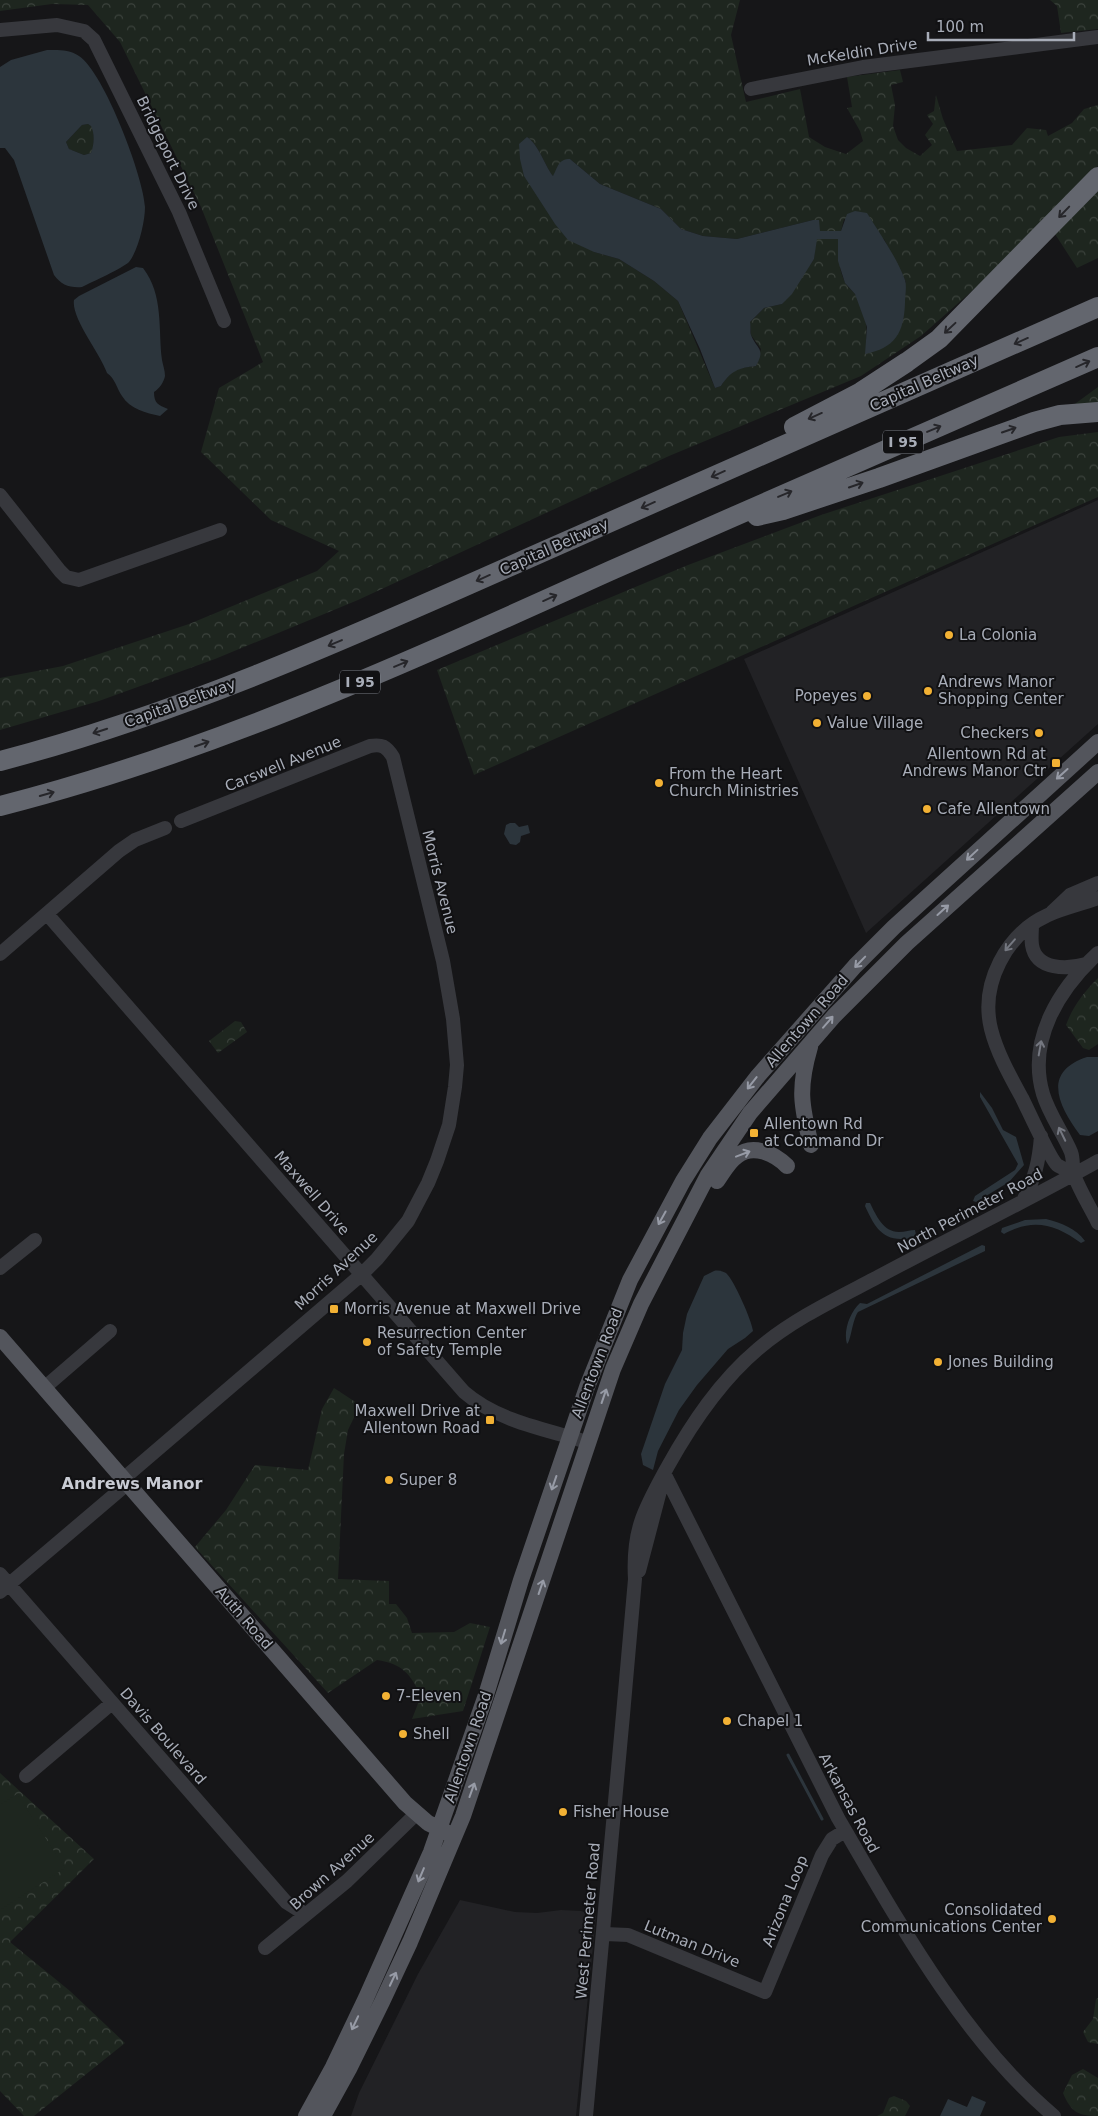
<svg xmlns="http://www.w3.org/2000/svg" width="1098" height="2116" font-family="'DejaVu Sans',sans-serif">
<style>
.built{fill:#222225}
.forest{fill:url(#forest-crowns);fill-rule:evenodd}
.pitch{fill:#1e261f}
.water{fill:#2c353c;fill-rule:evenodd}
.lines{fill:none;stroke-linecap:round;stroke-linejoin:round}
.stream{stroke:#2c353c;stroke-width:3}
.minor{stroke:#37383d;stroke-width:14}
.major{stroke:#53555c;stroke-width:16}
.highway{stroke:#63666e;stroke-width:20}
.oneway{stroke:#26262a}
.oneway2{stroke:#979ba6}
.oneway3{stroke:#757881}
.poi-dot{fill:#f2b134;stroke:#111113;stroke-width:2}
.labels{text-anchor:middle;stroke-width:4;stroke-linejoin:round;paint-order:stroke}
.shield{fill:#111113;stroke:#7b7e86;stroke-width:1}
.shield-label{font-size:14px;font-weight:bold;fill:#a8adb8}
.street-label{font-size:15px;fill:#a8adb8;stroke:#111113}
.poi-label{font-size:15px;fill:#a8adb8;stroke:#111113;text-anchor:start}
.neighbourhood-label{font-size:16px;font-weight:bold;fill:#c9ccd4;stroke:#111113}
</style>
<defs>
<pattern id="forest-crowns" width="20" height="18" patternUnits="userSpaceOnUse" patternTransform="scale(1.25)"><rect width="20" height="18" fill="#1e261f"/><path d="M2 6a3 3 0 1 1 6 0M12 15a3 3 0 1 1 6 0" fill="none" stroke="#3c433d"/></pattern>
</defs>
<rect width="100%" height="100%" fill="#161618"/>
<path class="built" d="M 1098,500 L 1098,724 L 866,933 L 744,659 Z
M 460,1900 L 515,1912 L 537,1913 L 561,1910 L 581,1911 L 596,1916 L 576,2116 L 351,2116 L 359,2093 L 418,1974 Z"/>
<path class="forest" d="M 0,0 L 740,0 L 731,35 L 746,102 L 800,89 L 809,137 L 825,147 L 846,154 L 863,141 L 860,131 L 847,108 L 852,107 L 847,77 L 900,70 L 903,82 L 891,85 L 895,105 L 893,126 L 898,140 L 906,148 L 920,156 L 932,145 L 925,135 L 933,124 L 927,115 L 934,111 L 936,95 L 943,119 L 957,151 L 1012,145 L 1027,128 L 1046,130 L 1048,136 L 1072,123 L 1084,109 L 1098,105 L 1098,166 L 981,283 L 921,336 L 861,376 L 669,456 L 358,600 L 215,659 L 99,701 L 0,730 L 0,678 L 63,666 L 189,624 L 317,571 L 339,551 L 271,520 L 201,452 L 219,388 L 263,362 L 201,207 L 120,42 L 88,5 L 52,4 L 0,11 ZM 527,137 C 539,145 544,164 553,176 L 570,159 L 600,184 L 661,209 L 681,229 L 703,236 L 737,239 L 813,220 L 819,231 L 841,231 L 844,219 L 884,239 L 906,282 L 866,340 C 868,324 864,307 855,294 C 852,290 847,287 845,282 C 838,268 838,254 838,239 L 816,239 L 814,259 L 782,304 L 764,308 L 750,322 L 751,335 L 761,349 L 756,366 C 736,368 732,369 721,386 L 715,388 L 678,301 L 654,281 L 619,259 L 594,252 Z
M 1050,0 L 1098,0 L 1098,29 L 1061,33 L 1057,6 Z
M 88,124 L 92,126 C 95,134 94,145 92,153 L 84,155 L 69,149 L 66,142 L 82,125 Z
M 1098,191 L 1098,258 L 1077,268 L 1055,234 Z
M 1098,387 L 1098,408 L 1072,406 Z
M 1098,432 L 1098,497 L 474,775 L 437,670 L 688,565 L 821,515 L 1059,437 Z
M 1098,978 L 1098,1044 L 1089,1050 L 1083,1048 L 1066,1025 C 1073,1006 1084,992 1098,978 Z
M 235,1021 L 241,1022 L 247,1032 L 218,1053 L 209,1041 Z
M 334,1388 L 360,1405 L 348,1430 L 344,1454 L 338,1579 L 389,1581 L 389,1604 L 396,1604 L 407,1618 L 412,1633 L 454,1632 L 470,1623 L 490,1627 L 463,1711 L 412,1719 L 421,1696 C 410,1673 402,1664 377,1660 L 328,1693 L 195,1547 L 226,1510 L 255,1465 L 308,1470 L 322,1409 Z
M 0,1773 L 94,1859 L 10,1942 L 70,1991 L 125,2043 L 34,2116 L 24,2116 L 0,2091 Z
M 1098,1998 L 1098,2044 L 1088,2042 L 1083,2032 L 1093,2019 L 1096,1999 Z
M 1083,2069 L 1098,2078 L 1098,2116 C 1078,2116 1071,2112 1063,2093 L 1072,2075 Z
M 894,2096 L 906,2101 L 910,2106 L 905,2116 L 877,2116 L 883,2113 L 889,2098 Z"/>
<path class="pitch" d="M 17,1794 L 65,1868 L 0,1910 L 0,1805 Z"/>
<path class="water" d="M 47,50 C 58,50 69,49 79,56 C 104,72 144,178 145,207 C 145,222 138,251 129,262 C 123,268 92,282 82,287 C 70,288 61,285 54,275 L 14,160 L 5,148 L 0,148 L 0,67 L 11,60 ZM 88,124 L 91,126 C 95,134 94,145 91,153 L 84,155 L 69,149 L 66,142 L 82,125 Z
M 527,137 C 539,145 544,164 553,176 C 558,167 558,159 570,159 L 600,184 L 661,209 L 681,229 L 703,236 L 737,239 L 813,220 L 819,220 L 820,231 L 841,231 L 847,214 L 855,211 L 867,213 C 880,234 896,256 905,280 C 907,286 905,296 905,303 C 904,333 895,348 865,354 L 867,327 L 855,294 L 845,283 L 838,261 L 838,239 L 817,239 L 814,259 L 792,294 L 782,304 L 764,308 L 750,322 C 751,326 750,332 751,335 C 757,350 766,348 756,366 C 738,368 731,371 721,386 L 715,388 L 700,349 L 678,301 L 654,281 L 619,259 L 594,252 L 568,240 L 555,224 L 524,176 L 520,159 L 519,144 Z
M 136,267 L 143,268 C 164,295 158,330 162,360 C 163,365 165,371 165,376 C 164,382 159,389 154,392 C 154,403 158,405 168,409 L 160,416 C 146,413 130,409 122,396 C 117,389 115,378 107,373 C 100,353 71,318 74,300 L 79,296 Z
M 510,823 L 515,823 L 519,827 L 528,825 L 530,833 L 521,836 L 520,842 L 516,845 L 510,844 L 504,834 L 506,825 Z
M 1087,1057 L 1098,1057 L 1098,1131 L 1089,1136 L 1080,1135 C 1059,1107 1041,1072 1087,1057 Z
M 980,1092 L 992,1108 L 1003,1130 L 1016,1137 L 1024,1165 L 1009,1182 L 976,1202 L 973,1201 L 975,1196 L 1015,1170 L 1018,1164 L 980,1097 Z
M 866,1203 L 870,1203 C 876,1215 883,1232 899,1232 C 905,1232 910,1230 915,1230 L 916,1235 C 912,1239 907,1239 901,1239 C 880,1239 873,1223 865,1206 Z
M 1046,1219 C 1061,1223 1076,1228 1085,1241 L 1081,1243 C 1055,1224 1033,1218 1004,1234 L 1001,1232 L 1002,1228 L 1025,1220 Z
M 982,1245 L 985,1246 L 985,1251 L 858,1312 C 852,1321 851,1341 847,1344 C 843,1331 850,1312 860,1303 L 867,1304 Z
M 714,1271 C 718,1270 722,1271 726,1273 C 734,1280 752,1321 753,1331 L 745,1338 L 728,1349 L 697,1385 L 679,1410 L 658,1451 L 653,1470 L 643,1465 L 641,1454 L 665,1384 L 682,1350 L 683,1333 L 687,1314 L 704,1276 Z
M 972,2096 L 986,2102 L 980,2116 L 940,2116 L 948,2099 L 967,2107 Z"/>
<g class="lines">
<path class="stream" d="M 788,1755 L 822,1819"/>
<path class="minor" d="M 0,30 L 57,25 L 84,31 L 94,40 L 179,212 L 224,321
M 751,89 L 863,67 L 1098,37
M 0,495 L 60,571 L 66,577 L 79,580 L 220,530
M 1052,912 L 1070,895 L 1098,883
M 47,914 L 464,1392 C 497,1421 547,1430 588,1442
M 1032,925 C 1032,931 1031,938 1032,945 C 1036,971 1068,969 1086,964
M 1098,953 C 1059,989 1027,1040 1043,1094 C 1049,1114 1063,1133 1071,1152 C 1074,1160 1072,1168 1074,1175 C 1080,1191 1090,1207 1098,1223
M 0,954 L 119,851 L 135,840 L 165,828
M 1074,1174 C 1069,1171 1062,1168 1057,1165 C 1050,1159 1028,1110 1022,1098 C 1010,1076 997,1053 991,1029 C 980,984 1006,934 1048,915 C 1064,908 1082,904 1098,898
M 1023,1201 C 1035,1178 1039,1162 1041,1136
M 0,1268 L 35,1240
M 44,1388 L 110,1331
M 664,1473 L 838,1818 C 897,1919 963,2040 1054,2116
M 123,1479 L 361,1275 L 377,1259 L 408,1221 L 428,1183 L 437,1161 L 449,1125 L 455,1087 L 457,1065 L 453,1019 L 443,961 L 393,757 C 386,746 382,744 370,746 L 181,821
M 639,1571 L 660,1491
M 0,1574 L 286,1902 L 305,1914
M 0,1592 L 127,1484
M 26,1776 L 112,1703
M 605,1934 L 628,1935 L 765,1992 L 822,1855 L 832,1839 L 845,1831
M 265,1948 L 347,1881 L 416,1814
M 586,2116 C 604,1937 619,1758 635,1579 C 632,1529 645,1508 668,1466 C 692,1423 720,1381 758,1349 C 792,1320 834,1300 874,1279 C 948,1239 1025,1202 1098,1161"/>
<path class="major" d="M 810,1047 C 798,1088 801,1105 811,1145
M 717,1181 C 723,1173 728,1162 737,1156 C 753,1143 775,1154 787,1166
M 0,1337 L 405,1803 L 428,1823 L 448,1833
M 306,2116 L 333,2067 L 366,1998 L 431,1852 L 486,1695 L 521,1580 L 587,1387 L 630,1280 L 683,1181 L 710,1138 L 758,1076 L 855,966 L 894,927 L 1098,742
M 323,2116 L 349,2069 L 382,2002 L 410,1942 L 463,1816 L 613,1369 L 641,1304 L 708,1175 L 750,1113 L 834,1016 L 907,943 L 1098,772"/>
<path class="highway" d="M 794,427 L 861,392 L 907,362 L 939,339 L 1098,177
M 757,516 L 783,510 L 879,478 L 1034,422 L 1060,415 L 1098,412
M 0,761 C 187,712 364,631 540,553 C 726,470 912,389 1098,307
M 0,806 C 213,752 412,660 612,570 C 773,498 936,429 1098,357"/>
</g>
<defs><path id="oneway-shaft" d="M-6 0H5M1.5-3L5.5 0L1.5 3" fill="none" stroke-width="1.6" stroke-linecap="round" stroke-linejoin="round" transform="scale(1.25)"/></defs>
<g class="oneway">
<use href="#oneway-shaft" transform="translate(1064 212) rotate(134)"/>
<use href="#oneway-shaft" transform="translate(950 328) rotate(137)"/>
<use href="#oneway-shaft" transform="translate(1021 341) rotate(156)"/>
<use href="#oneway-shaft" transform="translate(1083 364) rotate(-24)"/>
<use href="#oneway-shaft" transform="translate(815 416) rotate(156)"/>
<use href="#oneway-shaft" transform="translate(934 429) rotate(-23)"/>
<use href="#oneway-shaft" transform="translate(1009 430) rotate(-19)"/>
<use href="#oneway-shaft" transform="translate(718 474) rotate(156)"/>
<use href="#oneway-shaft" transform="translate(856 485) rotate(-19)"/>
<use href="#oneway-shaft" transform="translate(785 494) rotate(-23)"/>
<use href="#oneway-shaft" transform="translate(648 505) rotate(156)"/>
<use href="#oneway-shaft" transform="translate(483 578) rotate(156)"/>
<use href="#oneway-shaft" transform="translate(550 598) rotate(-24)"/>
<use href="#oneway-shaft" transform="translate(335 643) rotate(157)"/>
<use href="#oneway-shaft" transform="translate(401 664) rotate(-23)"/>
<use href="#oneway-shaft" transform="translate(100 731) rotate(162)"/>
<use href="#oneway-shaft" transform="translate(202 744) rotate(-19)"/>
<use href="#oneway-shaft" transform="translate(47 794) rotate(-16)"/>
</g>
<g class="oneway2">
<use href="#oneway-shaft" transform="translate(1062 774) rotate(138)"/>
<use href="#oneway-shaft" transform="translate(972 855) rotate(137)"/>
<use href="#oneway-shaft" transform="translate(943 910) rotate(-42)"/>
<use href="#oneway-shaft" transform="translate(860 962) rotate(134)"/>
<use href="#oneway-shaft" transform="translate(828 1022) rotate(-49)"/>
<use href="#oneway-shaft" transform="translate(752 1083) rotate(128)"/>
<use href="#oneway-shaft" transform="translate(743 1154) rotate(-21)"/>
<use href="#oneway-shaft" transform="translate(662 1218) rotate(119)"/>
<use href="#oneway-shaft" transform="translate(604 1396) rotate(-71)"/>
<use href="#oneway-shaft" transform="translate(554 1483) rotate(109)"/>
<use href="#oneway-shaft" transform="translate(541 1587) rotate(-71)"/>
<use href="#oneway-shaft" transform="translate(503 1637) rotate(107)"/>
<use href="#oneway-shaft" transform="translate(472 1790) rotate(-70)"/>
<use href="#oneway-shaft" transform="translate(421 1875) rotate(113)"/>
<use href="#oneway-shaft" transform="translate(393 1979) rotate(-65)"/>
<use href="#oneway-shaft" transform="translate(355 2023) rotate(115)"/>
</g>
<g class="oneway3">
<use href="#oneway-shaft" transform="translate(1010 945) rotate(131)"/>
<use href="#oneway-shaft" transform="translate(1040 1048) rotate(-80)"/>
<use href="#oneway-shaft" transform="translate(1062 1134) rotate(-116)"/>
</g>
<g class="poi-dot">
<circle cx="949" cy="635" r="5"/>
<circle cx="928" cy="691" r="5"/>
<circle cx="867" cy="696" r="5"/>
<circle cx="817" cy="723" r="5"/>
<circle cx="1039" cy="733" r="5"/>
<rect x="1051" y="758" width="10" height="10" rx="2.5"/>
<circle cx="659" cy="783" r="5"/>
<circle cx="927" cy="809" r="5"/>
<rect x="749" y="1128" width="10" height="10" rx="2.5"/>
<rect x="329" y="1304" width="10" height="10" rx="2.5"/>
<circle cx="367" cy="1342" r="5"/>
<circle cx="938" cy="1362" r="5"/>
<rect x="485" y="1415" width="10" height="10" rx="2.5"/>
<circle cx="389" cy="1480" r="5"/>
<circle cx="386" cy="1696" r="5"/>
<circle cx="727" cy="1721" r="5"/>
<circle cx="403" cy="1734" r="5"/>
<circle cx="563" cy="1812" r="5"/>
<circle cx="1052" cy="1919" r="5"/>
</g>
<g class="labels">
<g class="shield">
<rect x="883" y="430.5" width="40" height="23" rx="4"/>
<rect x="340" y="670.5" width="40" height="23" rx="4"/>
</g>
<g class="shield-label">
<text x="903" y="447">I 95</text>
<text x="360" y="687">I 95</text>
</g>
<g class="street-label">
<text transform="translate(862 52) rotate(-9)" y="5">McKeldin Drive</text>
<text transform="translate(168 153) rotate(64)" y="5">Bridgeport Drive</text>
<text transform="translate(924 383) rotate(-24)" y="5">Capital Beltway</text>
<text transform="translate(554 547) rotate(-24)" y="5">Capital Beltway</text>
<text transform="translate(180 703) rotate(-20)" y="5">Capital Beltway</text>
<text transform="translate(283 764) rotate(-22)" y="5">Carswell Avenue</text>
<text transform="translate(440 882) rotate(76)" y="5">Morris Avenue</text>
<text transform="translate(807 1021) rotate(-49)" y="5">Allentown Road</text>
<text transform="translate(312 1193) rotate(49)" y="5">Maxwell Drive</text>
<text transform="translate(970 1211) rotate(-28)" y="5">North Perimeter Road</text>
<text transform="translate(336 1271) rotate(-43)" y="5">Morris Avenue</text>
<text transform="translate(597 1363) rotate(-69)" y="5">Allentown Road</text>
<text transform="translate(244 1618) rotate(49)" y="5">Auth Road</text>
<text transform="translate(163 1736) rotate(49)" y="5">Davis Boulevard</text>
<text transform="translate(468 1747) rotate(-71)" y="5">Allentown Road</text>
<text transform="translate(849 1803) rotate(62)" y="5">Arkansas Road</text>
<text transform="translate(332 1871) rotate(-42)" y="5">Brown Avenue</text>
<text transform="translate(785 1901) rotate(-68)" y="5">Arizona Loop</text>
<text transform="translate(588 1921) rotate(-85)" y="5">West Perimeter Road</text>
<text transform="translate(692 1944) rotate(22)" y="5">Lutman Drive</text>
</g>
<g class="poi-label">
<text x="959" y="640">La Colonia</text>
<text x="938" y="687">Andrews Manor<tspan x="938" dy="17">Shopping Center</tspan></text>
<text x="857" y="701" text-anchor="end">Popeyes</text>
<text x="827" y="728">Value Village</text>
<text x="1029" y="738" text-anchor="end">Checkers</text>
<text x="1046" y="759" text-anchor="end">Allentown Rd at<tspan x="1046" dy="17">Andrews Manor Ctr</tspan></text>
<text x="669" y="779">From the Heart<tspan x="669" dy="17">Church Ministries</tspan></text>
<text x="937" y="814">Cafe Allentown</text>
<text x="764" y="1129">Allentown Rd<tspan x="764" dy="17">at Command Dr</tspan></text>
<text x="344" y="1314">Morris Avenue at Maxwell Drive</text>
<text x="377" y="1338">Resurrection Center<tspan x="377" dy="17">of Safety Temple</tspan></text>
<text x="948" y="1367">Jones Building</text>
<text x="480" y="1416" text-anchor="end">Maxwell Drive at<tspan x="480" dy="17">Allentown Road</tspan></text>
<text x="399" y="1485">Super 8</text>
<text x="396" y="1701">7-Eleven</text>
<text x="737" y="1726">Chapel 1</text>
<text x="413" y="1739">Shell</text>
<text x="573" y="1817">Fisher House</text>
<text x="1042" y="1915" text-anchor="end">Consolidated<tspan x="1042" dy="17">Communications Center</tspan></text>
</g>
<g class="neighbourhood-label">
<text x="132" y="1489">Andrews Manor</text>
</g>
</g>
<path d="M928 32v8h146v-8" fill="none" stroke="#a8adb8" stroke-width="2.5"/>
<text x="936" y="32" font-size="15" fill="#a8adb8" stroke="#111113" stroke-width="4" paint-order="stroke">100 m</text>
</svg>
